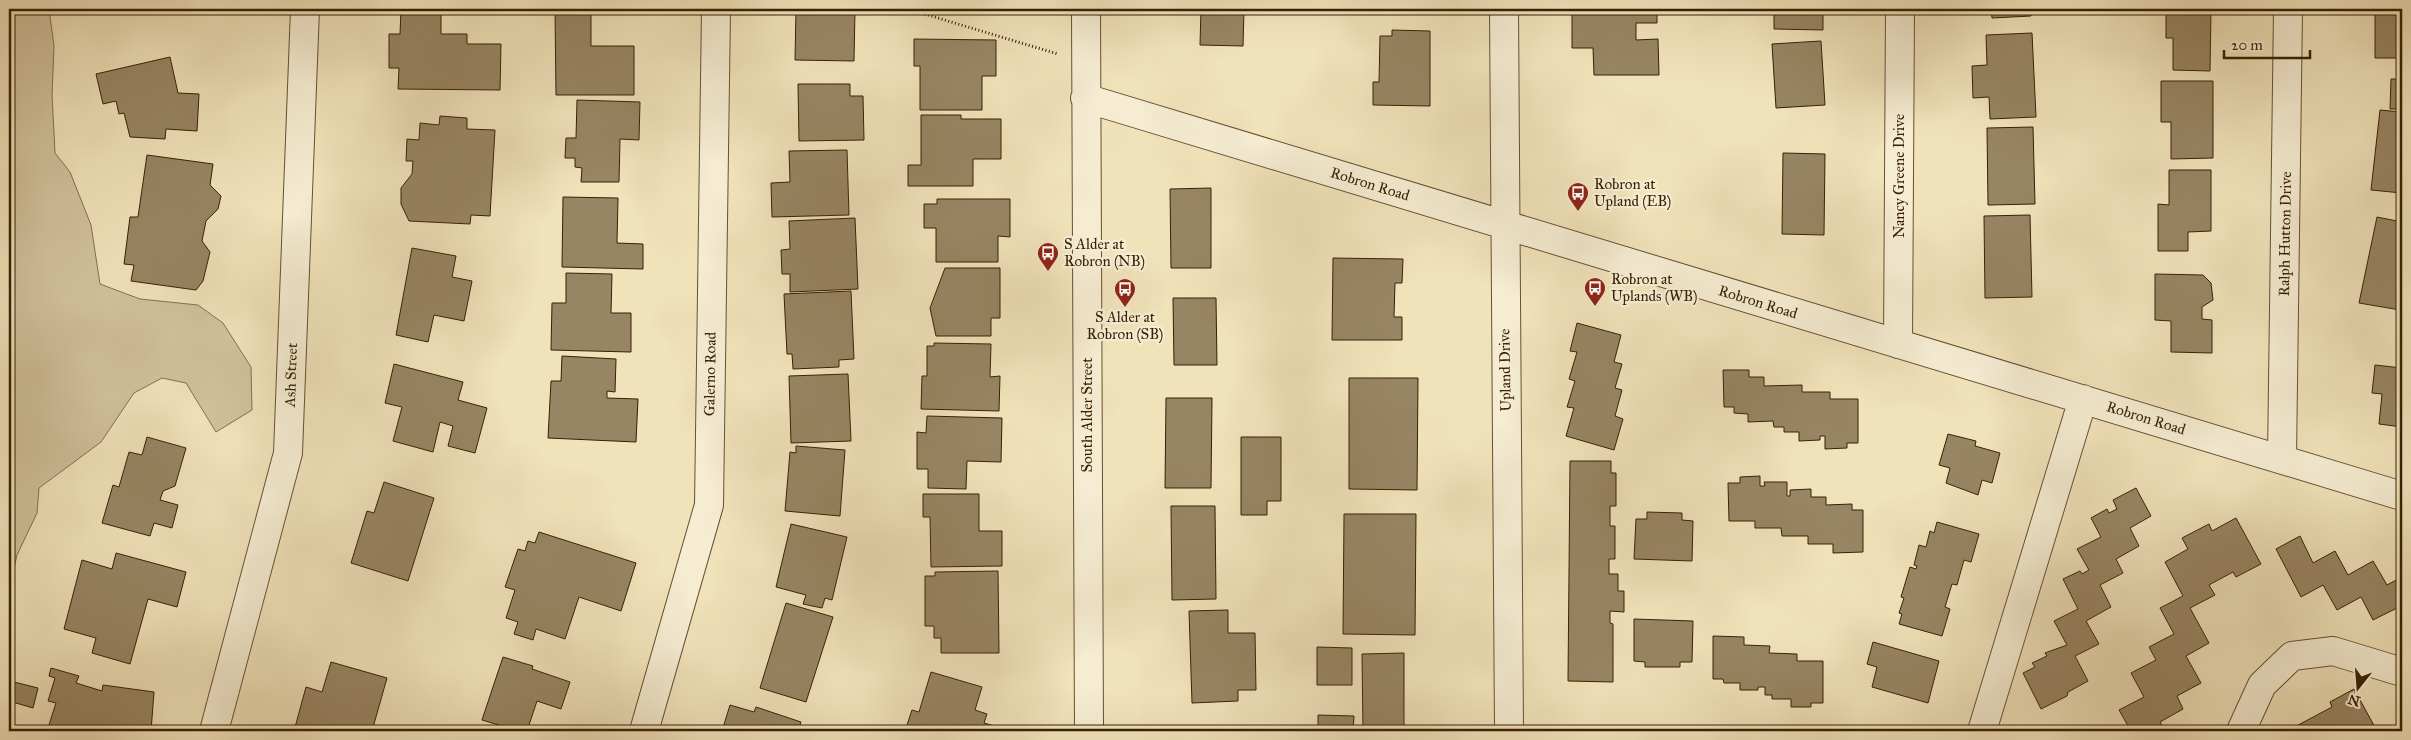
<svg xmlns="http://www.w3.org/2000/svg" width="2411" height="740" font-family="'IM FELL Great Primer',serif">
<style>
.green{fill:#d1c19b;stroke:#847050}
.building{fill:#988563;stroke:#382006}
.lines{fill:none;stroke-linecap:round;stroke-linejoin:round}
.minor-casing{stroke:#665033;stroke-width:30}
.path{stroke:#382006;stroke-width:3;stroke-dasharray:1 2.5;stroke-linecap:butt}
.minor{stroke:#f5ecd2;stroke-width:28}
.labels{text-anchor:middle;stroke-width:4.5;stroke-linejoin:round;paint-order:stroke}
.street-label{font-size:15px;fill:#382006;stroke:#f5ecd2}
.poi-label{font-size:15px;fill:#382006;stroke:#f5ecd2;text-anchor:start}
</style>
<rect width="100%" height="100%" fill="#f0e2b9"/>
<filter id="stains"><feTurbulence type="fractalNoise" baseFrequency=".004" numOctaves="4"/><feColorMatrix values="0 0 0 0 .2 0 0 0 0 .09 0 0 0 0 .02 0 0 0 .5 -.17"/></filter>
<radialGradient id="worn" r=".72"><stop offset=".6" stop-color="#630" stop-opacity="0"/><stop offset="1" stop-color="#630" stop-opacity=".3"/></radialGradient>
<path class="green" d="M 9,9 L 49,9 L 54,46 L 52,95 L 55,153 L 70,172 L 91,225 L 100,284 L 140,299 L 198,305 L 223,323 L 251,367 L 252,410 L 216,432 L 186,383 L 162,378 L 134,393 L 101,442 L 39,488 L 37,513 L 17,555 L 9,591 Z"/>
<path class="building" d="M 113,9 L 149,9 L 148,14 Z
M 401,9 L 441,9 L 441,34 L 467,34 L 467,44 L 501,44 L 500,90 L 398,89 L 399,68 L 389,68 L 389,34 L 400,34 Z
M 796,9 L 855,9 L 854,61 L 795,60 Z
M 1201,9 L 1244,9 L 1243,46 L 1200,45 Z
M 1572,9 L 1657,9 L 1657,23 L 1636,23 L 1636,40 L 1658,39 L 1659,75 L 1594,75 L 1593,48 L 1572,48 Z
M 1774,9 L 1823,9 L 1823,30 L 1774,29 Z
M 1991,9 L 2031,9 L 2031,16 L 1992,18 Z
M 2166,9 L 2211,9 L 2210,71 L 2173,70 L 2173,38 L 2166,38 Z
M 2375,9 L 2402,9 L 2402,58 L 2375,58 Z
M 555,10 L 591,10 L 591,46 L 634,46 L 634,95 L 556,95 Z
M 1392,30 L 1430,31 L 1430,106 L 1373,105 L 1373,82 L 1379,82 L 1380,36 L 1392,36 Z
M 2032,33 L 2036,117 L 1990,119 L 1989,97 L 1973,98 L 1972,66 L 1987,65 L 1986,35 Z
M 914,39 L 996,40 L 996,76 L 982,76 L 982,110 L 920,110 L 920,66 L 914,66 Z
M 1821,41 L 1825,105 L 1776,108 L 1772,44 Z
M 170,57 L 178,93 L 199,94 L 197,131 L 166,129 L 165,139 L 130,137 L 124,113 L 119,114 L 116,101 L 103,104 L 96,74 Z
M 2391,79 L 2402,79 L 2402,109 L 2390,109 Z
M 2161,81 L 2213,81 L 2213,158 L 2171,159 L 2171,122 L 2161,122 Z
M 798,84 L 850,84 L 850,96 L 863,96 L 864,140 L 799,141 Z
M 577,100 L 640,102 L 639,140 L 620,139 L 619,182 L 581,182 L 582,168 L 575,167 L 575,158 L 565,158 L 566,138 L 576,138 Z
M 2380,110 L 2402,112 L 2402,193 L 2371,190 Z
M 921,115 L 961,115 L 961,119 L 1001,119 L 1001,159 L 973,159 L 973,186 L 908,186 L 908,165 L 921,165 Z
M 440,116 L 467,118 L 467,129 L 495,130 L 490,216 L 471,215 L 470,224 L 409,221 L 401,204 L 401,188 L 412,174 L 413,161 L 406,161 L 407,139 L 419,140 L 420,123 L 439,125 Z
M 2033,127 L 2035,204 L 1988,205 L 1987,128 Z
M 847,150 L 849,215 L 772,217 L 771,183 L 790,182 L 789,151 Z
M 1783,153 L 1825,154 L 1824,235 L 1782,234 Z
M 147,155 L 213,164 L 210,185 L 221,196 L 218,209 L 206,221 L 202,241 L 210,252 L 203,281 L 196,290 L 131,281 L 134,265 L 124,264 L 130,217 L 138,217 Z
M 2169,170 L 2211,170 L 2211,231 L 2188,232 L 2188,251 L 2158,251 L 2158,204 L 2169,205 Z
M 1211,188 L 1211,268 L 1171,268 L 1170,189 Z
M 563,197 L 618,198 L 617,243 L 643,244 L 643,269 L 562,267 Z
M 937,199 L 1010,199 L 1010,237 L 998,236 L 998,262 L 936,262 L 936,228 L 924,228 L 924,204 L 937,204 Z
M 2030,215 L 2032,297 L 1985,298 L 1984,216 Z
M 2377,217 L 2402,222 L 2402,298 L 2400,310 L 2359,303 Z
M 855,218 L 858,289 L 790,292 L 790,274 L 782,274 L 781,250 L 790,249 L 789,221 Z
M 412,248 L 456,256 L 452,277 L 472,281 L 464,321 L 434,315 L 428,342 L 396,335 Z
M 1333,258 L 1403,259 L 1402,283 L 1395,283 L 1394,317 L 1402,317 L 1402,340 L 1332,340 Z
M 945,268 L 1000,268 L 1000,318 L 991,318 L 991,336 L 936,336 L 930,308 Z
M 566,273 L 612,274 L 611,313 L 631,313 L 631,352 L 551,350 L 552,303 L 566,303 Z
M 2155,274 L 2203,275 L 2211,283 L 2213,300 L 2202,307 L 2202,319 L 2212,320 L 2212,353 L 2171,352 L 2171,321 L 2155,320 Z
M 851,291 L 854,359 L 839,360 L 839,367 L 793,369 L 792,354 L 787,354 L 784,294 Z
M 1173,298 L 1216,298 L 1217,365 L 1174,365 Z
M 1577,323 L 1621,335 L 1614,362 L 1622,364 L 1615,388 L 1622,390 L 1615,416 L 1623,419 L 1614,450 L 1566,436 L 1574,408 L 1567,407 L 1575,381 L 1569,379 L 1577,352 L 1570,351 Z
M 934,343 L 991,344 L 990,377 L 1000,376 L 999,411 L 921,409 L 922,376 L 927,376 L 927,346 L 934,346 Z
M 562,356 L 616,359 L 615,392 L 607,391 L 607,398 L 638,399 L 636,442 L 548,438 L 551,381 L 561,381 Z
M 394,364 L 463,382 L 458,400 L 487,408 L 475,453 L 448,446 L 453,426 L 440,422 L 433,452 L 393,441 L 402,407 L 385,403 Z
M 2375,365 L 2402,368 L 2402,427 L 2379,424 L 2382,394 L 2372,393 Z
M 1723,370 L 1749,370 L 1749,377 L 1764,377 L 1764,386 L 1802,385 L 1802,392 L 1830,392 L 1830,399 L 1858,399 L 1858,443 L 1847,443 L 1847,448 L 1825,449 L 1825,436 L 1820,436 L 1820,440 L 1799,441 L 1799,432 L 1784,432 L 1784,427 L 1774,427 L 1773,421 L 1748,422 L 1748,414 L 1734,413 L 1734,407 L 1724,407 Z
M 848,374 L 851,441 L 791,443 L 789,376 Z
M 1349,378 L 1418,378 L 1417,490 L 1349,489 Z
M 1166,398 L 1212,398 L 1211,488 L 1165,488 Z
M 927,416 L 1002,418 L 1001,462 L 967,461 L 966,489 L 928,488 L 928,469 L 917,469 L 917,432 L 926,433 Z
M 1948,434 L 1976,441 L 1975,446 L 2000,453 L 1992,483 L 1982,480 L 1978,495 L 1946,483 L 1950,468 L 1939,465 Z
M 147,437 L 186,448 L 175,486 L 163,491 L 160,500 L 178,505 L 172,528 L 154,523 L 150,536 L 102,523 L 113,485 L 119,487 L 129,452 L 142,455 Z
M 1241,437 L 1281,437 L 1281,501 L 1267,501 L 1267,515 L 1241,515 Z
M 796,446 L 845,450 L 840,516 L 785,511 L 790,452 L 796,453 Z
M 1570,461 L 1611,461 L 1611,473 L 1616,473 L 1616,506 L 1610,506 L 1610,526 L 1615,526 L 1615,559 L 1609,559 L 1609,574 L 1618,574 L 1618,591 L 1624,591 L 1624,612 L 1610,611 L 1610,623 L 1613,624 L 1613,682 L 1568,681 Z
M 1760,476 L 1760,486 L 1765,486 L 1764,482 L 1787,482 L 1787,496 L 1790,496 L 1790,490 L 1811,489 L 1811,497 L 1826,497 L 1826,505 L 1852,504 L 1852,510 L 1863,510 L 1863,552 L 1833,553 L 1833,544 L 1808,544 L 1808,536 L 1782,536 L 1781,528 L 1755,528 L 1755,521 L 1729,521 L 1728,483 L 1740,483 L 1740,477 Z
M 384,482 L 434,498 L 408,581 L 351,563 L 367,511 L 374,513 Z
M 2136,488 L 2151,516 L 2130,528 L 2139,546 L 2116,559 L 2123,573 L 2100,585 L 2111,607 L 2086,621 L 2099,644 L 2075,656 L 2088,681 L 2068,692 L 2067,696 L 2041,709 L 2023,673 L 2035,667 L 2032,663 L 2047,656 L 2045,653 L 2067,645 L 2054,621 L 2078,609 L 2063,579 L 2080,571 L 2082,574 L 2089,570 L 2077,549 L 2101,537 L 2091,518 L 2107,509 L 2109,513 L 2117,509 L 2113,500 Z
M 923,494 L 979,494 L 979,531 L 1002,531 L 1002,566 L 931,567 L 930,517 L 923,517 Z
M 1171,506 L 1215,506 L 1216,599 L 1172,600 Z
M 1647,512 L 1682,513 L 1682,520 L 1693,521 L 1692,561 L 1634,559 L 1636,519 L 1647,519 Z
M 1344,514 L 1416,514 L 1415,635 L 1343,634 Z
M 2236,518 L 2261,564 L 2236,577 L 2233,572 L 2209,585 L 2215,595 L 2190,608 L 2209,643 L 2186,656 L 2201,683 L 2177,696 L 2183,709 L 2160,722 L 2165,731 L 2131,731 L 2119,710 L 2144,697 L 2131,673 L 2156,660 L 2149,647 L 2174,634 L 2160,608 L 2183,596 L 2165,562 L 2188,549 L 2182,538 L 2209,524 L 2212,531 Z
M 1937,522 L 1979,534 L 1971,562 L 1964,560 L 1957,585 L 1952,584 L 1945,607 L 1950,609 L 1942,636 L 1899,624 L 1902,614 L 1899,613 L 1904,598 L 1901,597 L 1910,567 L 1916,569 L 1917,566 L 1914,565 L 1919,545 L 1926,547 L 1930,531 L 1934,533 Z
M 791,524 L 847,537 L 832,600 L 825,598 L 822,608 L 803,604 L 806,595 L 776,587 Z
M 539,532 L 636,563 L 621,611 L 579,597 L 565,639 L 536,629 L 533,640 L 514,634 L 518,622 L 506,618 L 515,590 L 505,587 L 518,549 L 525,551 L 528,541 L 535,543 Z
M 2300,536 L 2313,563 L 2335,551 L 2348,575 L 2373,561 L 2387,585 L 2402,577 L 2402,613 L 2399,607 L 2373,620 L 2361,597 L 2337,610 L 2323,585 L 2301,597 L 2276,549 Z
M 116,553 L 186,572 L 177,607 L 148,599 L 130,664 L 92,653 L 96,638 L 64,629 L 82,560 L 112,569 Z
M 998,571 L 999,653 L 941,653 L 941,638 L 934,638 L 934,626 L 925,626 L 925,576 L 935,576 L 935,572 Z
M 786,603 L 833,617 L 806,702 L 760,688 Z
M 1228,610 L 1228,633 L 1255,633 L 1256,690 L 1238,690 L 1238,701 L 1192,703 L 1189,611 Z
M 1634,619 L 1693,621 L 1692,662 L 1680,662 L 1680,667 L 1645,667 L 1645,662 L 1634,661 Z
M 1713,636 L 1744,637 L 1744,645 L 1770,646 L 1769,653 L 1797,654 L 1797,661 L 1823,661 L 1823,703 L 1811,703 L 1811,707 L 1791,707 L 1791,699 L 1772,699 L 1772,695 L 1765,695 L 1765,687 L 1758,687 L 1758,690 L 1740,690 L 1740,683 L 1724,683 L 1723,679 L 1713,679 Z
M 1873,642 L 1939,661 L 1928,703 L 1872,687 L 1877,667 L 1867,664 Z
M 1317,647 L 1352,648 L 1352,685 L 1317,685 Z
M 1404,653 L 1404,731 L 1363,731 L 1362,654 Z
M 503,657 L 533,666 L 532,669 L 570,682 L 561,709 L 537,701 L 527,731 L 519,731 L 482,720 Z
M 331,662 L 387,678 L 372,731 L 294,731 L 306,687 L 322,692 Z
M 51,668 L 79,676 L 76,683 L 102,691 L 103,685 L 154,692 L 151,731 L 47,731 L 56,703 L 48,701 L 55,678 L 49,676 Z
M 931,672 L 982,687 L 975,710 L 987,714 L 984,723 L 1011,731 L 905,731 L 912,710 L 919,712 Z
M 14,682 L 38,688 L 33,708 L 9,701 Z
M 2354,689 L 2377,731 L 2287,731 L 2332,707 L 2330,702 Z
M 730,705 L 754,712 L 756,707 L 801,722 L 798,731 L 722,731 Z
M 1318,715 L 1354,716 L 1353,731 L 1318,731 Z"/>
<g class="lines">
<g class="minor-casing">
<path id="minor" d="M 1086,9 L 1089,731
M 1504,9 L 1509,731
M 1085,98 L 2402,496
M 1898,344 L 1900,9
M 2282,459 L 2288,9
M 214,731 L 288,453 L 305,9
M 644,731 L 709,505 L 716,9
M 1982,731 L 2083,399
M 2241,731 L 2262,685 L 2292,656 L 2333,651 L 2402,672"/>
</g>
<path class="path" d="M 908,9 L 1058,54"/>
<use href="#minor" class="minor"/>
</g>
<defs>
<g id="bus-pin" transform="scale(1.125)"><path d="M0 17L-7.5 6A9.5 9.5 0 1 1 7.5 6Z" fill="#8f2418" stroke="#f5ecd2"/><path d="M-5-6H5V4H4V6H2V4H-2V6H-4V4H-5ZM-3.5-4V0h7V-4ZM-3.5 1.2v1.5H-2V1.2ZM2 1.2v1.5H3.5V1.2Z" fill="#fff"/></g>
</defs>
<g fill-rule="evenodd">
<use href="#bus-pin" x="1578" y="193"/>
<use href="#bus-pin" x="1048" y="253"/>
<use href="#bus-pin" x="1595" y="288"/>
<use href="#bus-pin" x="1125" y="289"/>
</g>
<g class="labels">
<g class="street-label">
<text transform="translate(1899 176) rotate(-90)" y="5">Nancy Greene Drive</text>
<text transform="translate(1370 184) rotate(17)" y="5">Robron Road</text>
<text transform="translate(2285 234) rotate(-89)" y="5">Ralph Hutton Drive</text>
<text transform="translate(1758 302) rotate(17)" y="5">Robron Road</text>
<text transform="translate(1505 370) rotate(-91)" y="5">Upland Drive</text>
<text transform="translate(710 374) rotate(-89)" y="5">Galerno Road</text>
<text transform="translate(291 375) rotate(-88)" y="5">Ash Street</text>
<text transform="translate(1087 415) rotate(-90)" y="5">South Alder Street</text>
<text transform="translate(2146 418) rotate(17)" y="5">Robron Road</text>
</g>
<g class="poi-label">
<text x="1594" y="189">Robron at<tspan x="1594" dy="17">Upland (EB)</tspan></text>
<text x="1064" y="249">S Alder at<tspan x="1064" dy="17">Robron (NB)</tspan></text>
<text x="1611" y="284">Robron at<tspan x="1611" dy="17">Uplands (WB)</tspan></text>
<text x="1125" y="322" text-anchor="middle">S Alder at<tspan x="1125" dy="17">Robron (SB)</tspan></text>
</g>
</g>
<rect width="2411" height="740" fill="none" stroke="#f0e2b9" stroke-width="30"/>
<rect x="10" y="10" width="2391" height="720" fill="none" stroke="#382006" stroke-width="2.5"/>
<rect x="15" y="15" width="2381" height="710" fill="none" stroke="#382006"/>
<g transform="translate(2358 688) rotate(197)" stroke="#f5ecd2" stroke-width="4" paint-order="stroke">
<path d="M0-4L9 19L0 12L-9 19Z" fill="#382006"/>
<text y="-8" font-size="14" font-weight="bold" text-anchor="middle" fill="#382006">N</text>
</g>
<path d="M2224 50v8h86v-8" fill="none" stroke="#382006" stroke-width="2.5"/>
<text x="2231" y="50" font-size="15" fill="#382006" stroke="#f5ecd2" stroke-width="4" paint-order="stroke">20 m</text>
<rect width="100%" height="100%" filter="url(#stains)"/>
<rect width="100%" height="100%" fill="url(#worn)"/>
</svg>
